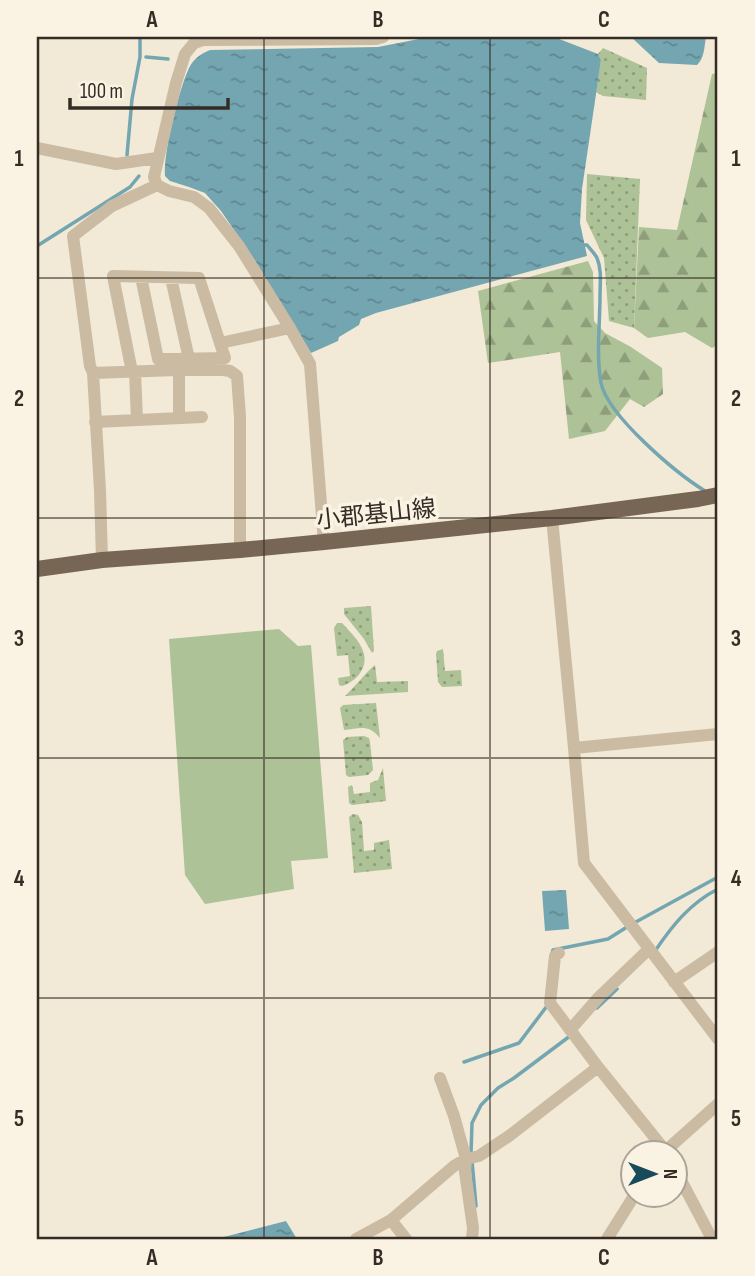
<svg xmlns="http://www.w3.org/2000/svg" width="755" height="1276" font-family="'Sofia Sans Condensed','Noto Sans JP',sans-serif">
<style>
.grass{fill:url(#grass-dots)}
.forest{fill:url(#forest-firs)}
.garden{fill:#adc296}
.water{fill:url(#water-ripples)}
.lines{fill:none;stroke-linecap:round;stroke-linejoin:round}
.stream{stroke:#74a6b1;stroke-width:3.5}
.minor{stroke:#cbbba2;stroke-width:12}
.major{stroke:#786655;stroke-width:16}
.grid{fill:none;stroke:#352c25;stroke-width:2;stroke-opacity:0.55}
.labels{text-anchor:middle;stroke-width:7;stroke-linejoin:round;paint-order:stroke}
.street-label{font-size:24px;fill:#352c25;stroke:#faf3e3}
.neatline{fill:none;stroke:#352c25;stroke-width:2.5}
.grid-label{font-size:23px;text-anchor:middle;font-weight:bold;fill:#352c25}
</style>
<defs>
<pattern id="grass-dots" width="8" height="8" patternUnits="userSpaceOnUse" patternTransform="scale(1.75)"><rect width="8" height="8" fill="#adc296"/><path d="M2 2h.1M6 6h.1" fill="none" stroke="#8e9e7a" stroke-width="1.8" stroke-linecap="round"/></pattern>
<pattern id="forest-firs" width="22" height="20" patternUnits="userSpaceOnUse" patternTransform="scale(1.75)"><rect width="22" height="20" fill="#adc296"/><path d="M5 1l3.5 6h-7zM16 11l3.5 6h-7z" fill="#8e9e7a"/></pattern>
<pattern id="water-ripples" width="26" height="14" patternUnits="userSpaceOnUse" patternTransform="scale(1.75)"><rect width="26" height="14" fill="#74a6b1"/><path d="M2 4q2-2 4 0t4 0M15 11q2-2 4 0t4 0" fill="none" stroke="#608790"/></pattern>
</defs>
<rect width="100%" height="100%" fill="#f2e9d6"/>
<path class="grass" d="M 603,48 L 647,68 L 646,100 L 603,96 L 596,92 L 601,60 L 598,54 Z
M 587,174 L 640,179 L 634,328 L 609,321 L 604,258 L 586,220 Z
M 371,606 L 374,651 L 372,653 L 364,639 L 344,614 L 344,608 Z
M 337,623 L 342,623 C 349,631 360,641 363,651 C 369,667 357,681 342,686 L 339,685 L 338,678 L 350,676 L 348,655 L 337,656 L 334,628 Z
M 443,649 L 445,671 L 461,670 L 462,686 L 442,687 L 438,682 L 436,654 L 437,651 Z
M 375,665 L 377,682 L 408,681 L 408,692 L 345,696 C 355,687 366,672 375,665 Z
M 376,703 L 380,738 C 369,724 360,728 344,730 L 340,708 L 343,705 Z
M 364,736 L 369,738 L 370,742 L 373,770 L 368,775 L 349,777 L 346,775 L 343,740 L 347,737 Z
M 383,768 L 386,801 L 352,805 L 349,803 L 348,787 L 352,785 L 354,794 L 370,792 L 370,783 L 378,780 Z
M 353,814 L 358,815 L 362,822 L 364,851 L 374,850 L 374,843 L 389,840 L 392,869 L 354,873 L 349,817 Z"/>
<path class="forest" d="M 718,73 L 718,345 L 712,348 L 685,332 L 648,338 L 634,328 L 639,227 L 677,230 L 712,74 Z
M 588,261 L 593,272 L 594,321 L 605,333 L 631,347 L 662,368 L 663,394 L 644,407 L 630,399 L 605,431 L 569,439 L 560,352 L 488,363 L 478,291 Z"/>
<path class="garden" d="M 279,629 L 298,646 L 311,645 L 328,858 L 291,861 L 294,889 L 205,904 L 185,875 L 169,639 Z"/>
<path class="water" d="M 429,37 L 554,37 L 598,54 L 601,60 L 582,189 L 580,223 L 587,256 L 376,313 L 361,319 L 359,325 L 339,337 L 338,341 L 311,353 L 254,259 L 221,211 L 205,193 L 189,187 L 170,181 L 165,176 C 163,153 179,89 189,68 C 194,58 201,54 210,50 L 378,47 Z
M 631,37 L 706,37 C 704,47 705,57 697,65 L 659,63 Z
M 566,890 L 569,929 L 545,931 L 542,891 Z
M 286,1221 L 297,1239 L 216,1239 Z"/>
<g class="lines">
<path class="stream" d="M 146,57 L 168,59
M 127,155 L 132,99 L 140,57 L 140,37
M 580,245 L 587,245 C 590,249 595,254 597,258 C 602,270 600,283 600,296 C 600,324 596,355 601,383 C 608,416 676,473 705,491
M 37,246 L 130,187 L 139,176
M 718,775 L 718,808
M 634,923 L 718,877
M 655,951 C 672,926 690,903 718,889
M 552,954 L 553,950 L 608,939 L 627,927
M 597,1008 L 617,989
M 464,1062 L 519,1043 L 547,1006
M 471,1154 L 472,1123 L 481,1105 L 498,1088 L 514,1078 L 570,1036
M 472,1161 L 476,1206"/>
<path class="minor" d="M 37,148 L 116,164 L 157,158
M 141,277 L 158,359 L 176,359
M 171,278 L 189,359
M 176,370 L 223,370 L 230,371 L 237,376 L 240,417 L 240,550
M 179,370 L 179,418
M 132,372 L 113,276 L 199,278 L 220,343
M 135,372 L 137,420
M 93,373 L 176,370 L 176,359 L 225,358 L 220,343 L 290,328
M 95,422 L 202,417
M 552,518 L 574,748 L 584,863 L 718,1039
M 324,542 L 310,364 L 290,328 L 239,246 L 209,208 L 194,197 L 169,191 L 157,185 L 154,177 L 176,83 L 185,54 L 194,43 L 203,40 L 376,39 L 383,37
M 102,560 L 100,490 L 93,373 L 90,366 L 73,236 L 112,206 L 157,185
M 574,748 L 718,734
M 559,953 L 555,956 L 550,1003 L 598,1067
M 674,982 L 718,952
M 570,1030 L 599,997 L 649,949
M 440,1078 L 454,1116 L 466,1159 L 465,1172 L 473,1228 L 472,1239
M 662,1154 L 718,1104
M 674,1167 L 712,1239
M 391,1220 L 406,1239
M 356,1239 L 391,1220 L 454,1166 L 466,1159 L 479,1156 L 509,1136 L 598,1067 L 668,1154
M 607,1239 L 634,1196"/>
<path class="major" d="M 37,569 L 102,560 L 240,550 L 324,542 L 552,518 L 698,499 L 718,495"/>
</g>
<path class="grid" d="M 264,37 L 264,1239M 490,37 L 490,1239M 37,278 L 718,278M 37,518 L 718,518M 37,758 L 718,758M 37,998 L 718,998"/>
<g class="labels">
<g class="street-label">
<text transform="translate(376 514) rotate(-6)" y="8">小郡基山線</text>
</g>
</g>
<rect width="755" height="1276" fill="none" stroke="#faf3e3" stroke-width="77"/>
<g transform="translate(654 1174) rotate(90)"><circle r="33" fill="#faf3e3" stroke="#aba397" stroke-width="2"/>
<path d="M0-5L12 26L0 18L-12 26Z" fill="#184b59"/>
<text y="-10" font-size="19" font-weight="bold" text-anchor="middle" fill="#352c25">N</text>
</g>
<path d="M70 98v10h158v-10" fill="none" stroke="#352c25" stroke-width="3.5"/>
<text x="80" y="98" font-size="21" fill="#352c25" stroke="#faf3e3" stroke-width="5" paint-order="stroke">100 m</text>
<rect x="38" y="38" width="678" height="1200" class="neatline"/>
<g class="grid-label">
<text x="152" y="27">A</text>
<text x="378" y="27">B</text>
<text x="604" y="27">C</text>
<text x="19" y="166">1</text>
<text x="736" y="166">1</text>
<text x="19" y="406">2</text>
<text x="736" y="406">2</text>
<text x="19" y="646">3</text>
<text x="736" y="646">3</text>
<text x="19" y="886">4</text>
<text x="736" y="886">4</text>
<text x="19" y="1126">5</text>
<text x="736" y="1126">5</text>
<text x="152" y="1265">A</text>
<text x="378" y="1265">B</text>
<text x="604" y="1265">C</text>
</g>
</svg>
